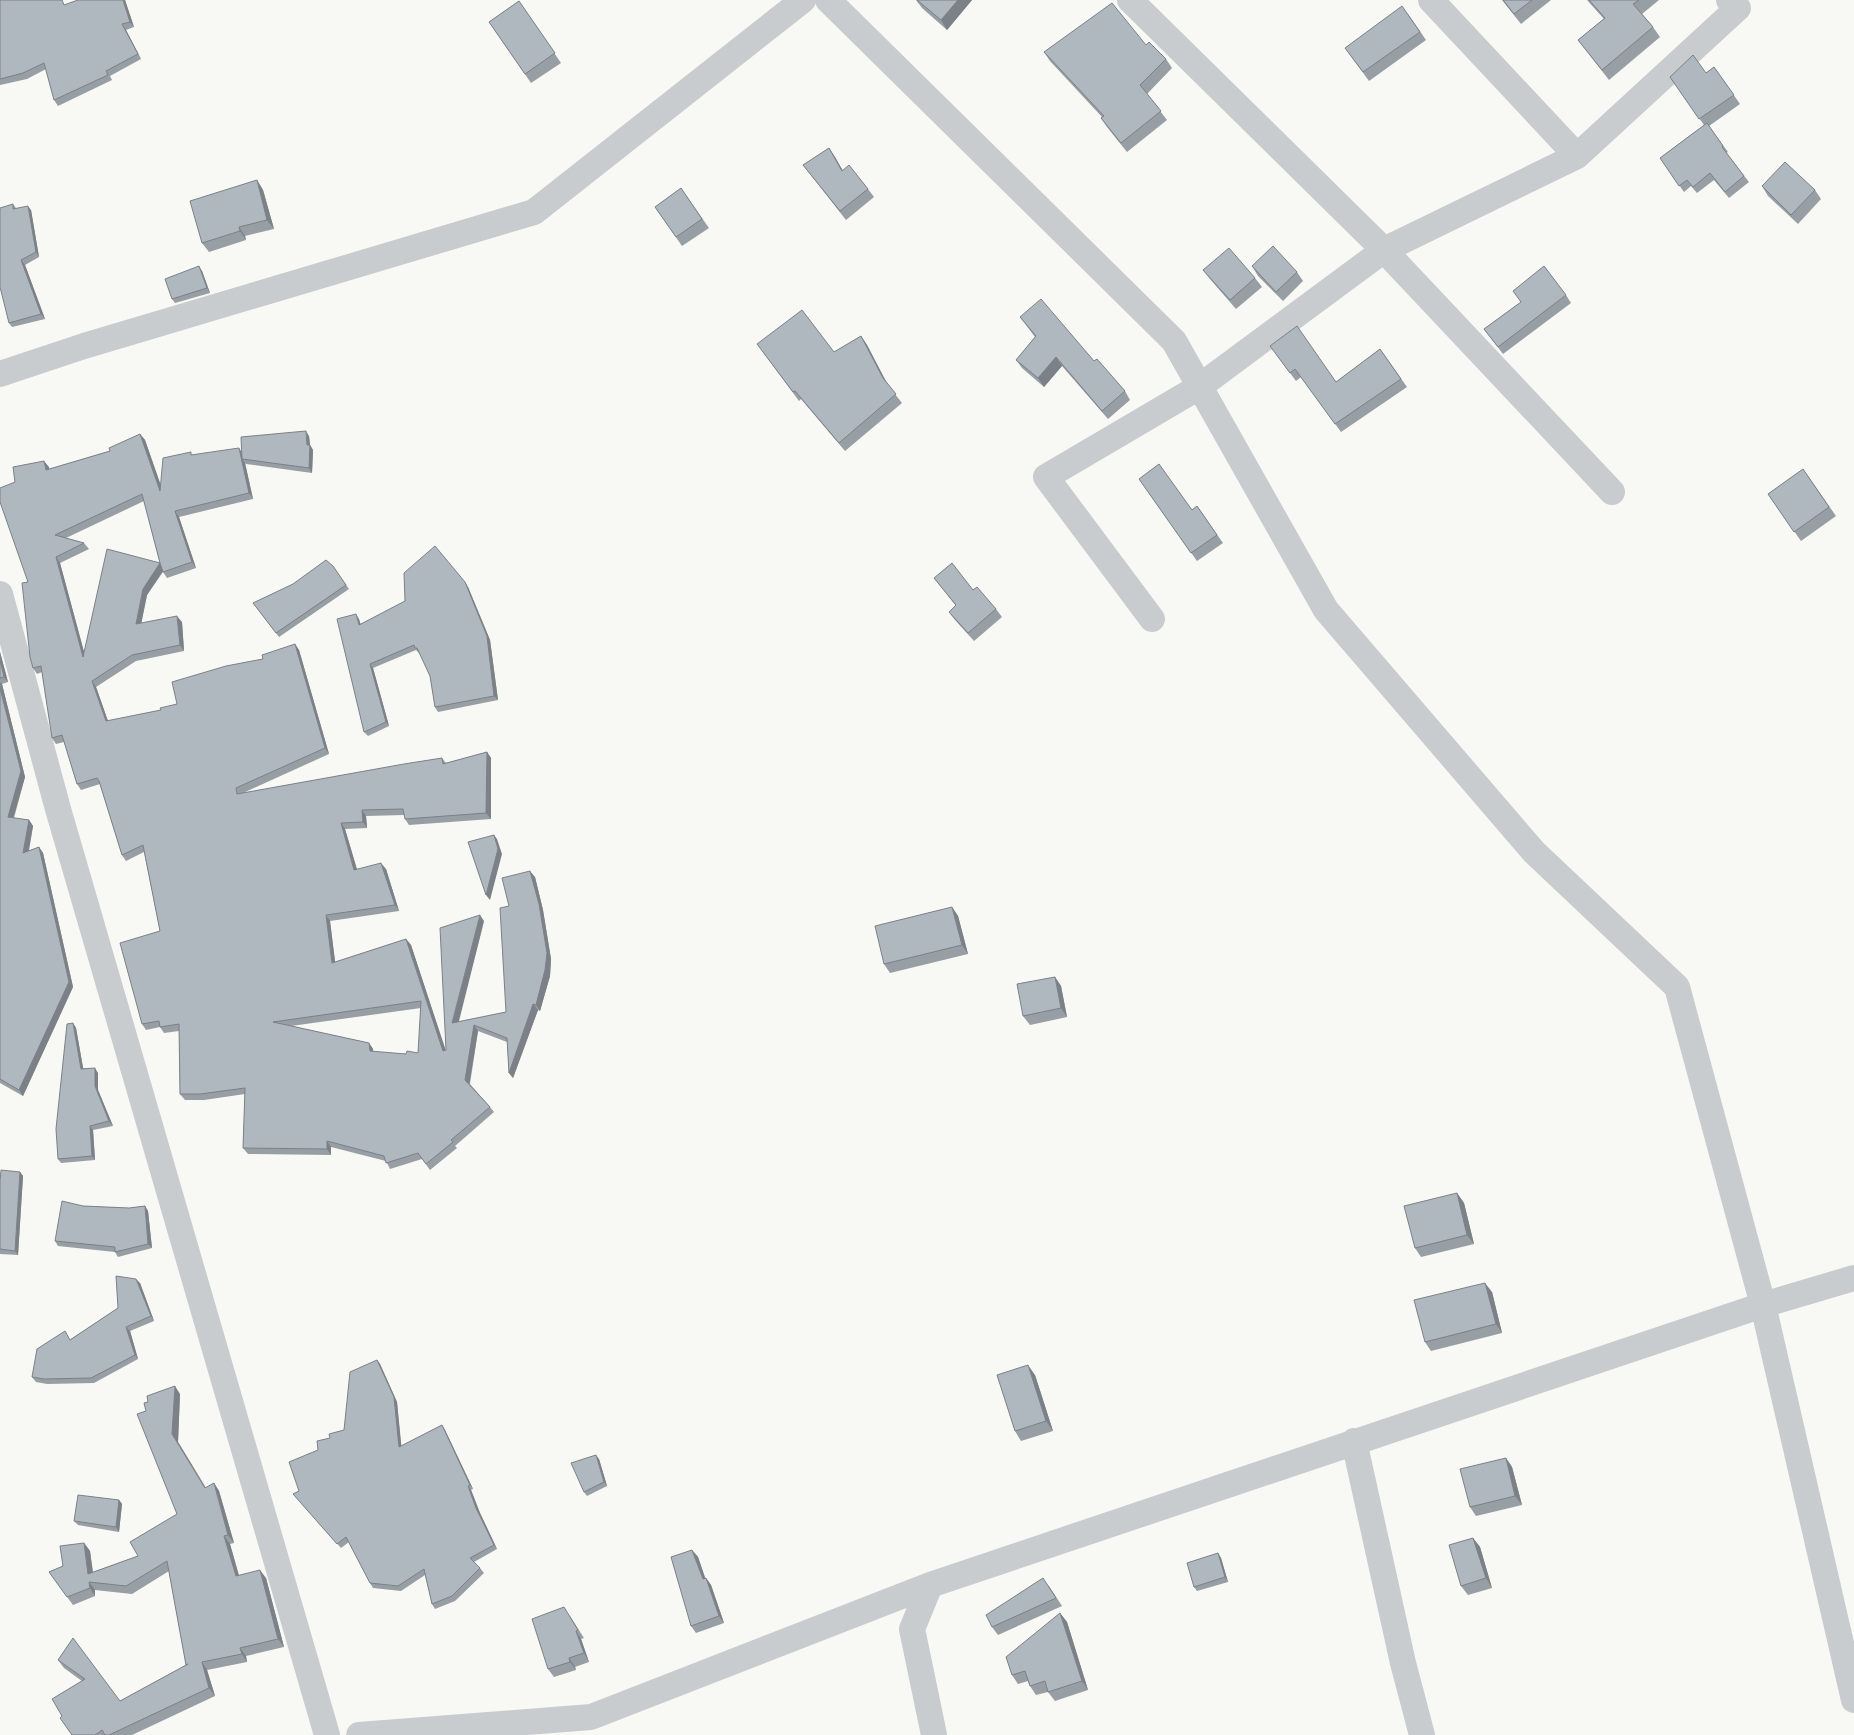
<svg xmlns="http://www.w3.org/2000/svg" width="1854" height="1735" font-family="'Fira Sans',sans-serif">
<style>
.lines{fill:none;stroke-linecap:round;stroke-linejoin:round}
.street{stroke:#c8cccf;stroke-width:26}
.wall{fill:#979ea4;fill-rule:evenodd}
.shaded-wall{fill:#7b8186}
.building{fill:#b0b8bf;stroke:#7b8186;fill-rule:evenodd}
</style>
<rect width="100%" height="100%" fill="#f8f8f5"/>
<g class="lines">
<path class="street" d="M 828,0 L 1174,341 L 1326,610 L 1534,852 L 1677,987 L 1763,1305 L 1854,1700
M 1130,0 L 1384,250 L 1612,492
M 1431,0 L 1577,156
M 0,374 L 84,346 L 534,212 L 803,0
M 0,594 L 58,809 L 327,1735
M 1152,619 L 1046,477 L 1199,387 L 1384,250 L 1577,156 L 1738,8 L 1729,0
M 1354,1441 L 1403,1663 L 1422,1735
M 930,1585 L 912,1629 L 934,1735
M 359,1735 L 591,1717 L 930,1585 L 1763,1305 L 1854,1278"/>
</g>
<path class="wall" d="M 0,0 L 65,5 L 78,0 L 125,0 L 134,27 L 126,30 L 141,59 L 110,76 L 112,80 L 58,106 L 54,100 L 46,69 L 27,79 L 0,85 Z
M 916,0 L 972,0 L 947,30 L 922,8 Z
M 1502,0 L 1551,0 L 1521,24 Z
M 1587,0 L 1659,0 L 1642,14 L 1653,27 L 1660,37 L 1609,80 L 1578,40 L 1604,19 Z
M 519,1 L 561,63 L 531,83 L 489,22 Z
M 1408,14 L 1426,40 L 1369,81 L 1345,48 Z
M 1044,52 L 1166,59 L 1172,68 L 1147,94 L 1167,120 L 1127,152 L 1107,127 L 1101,118 L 1102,117 L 1050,61 Z
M 1714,67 L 1740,104 L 1709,126 L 1728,152 L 1726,153 L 1749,182 L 1729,198 L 1714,180 L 1697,193 L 1691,186 L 1684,192 L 1660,158 L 1704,125 L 1670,77 L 1706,73 Z
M 829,148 L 835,157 L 843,171 L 868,189 L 874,197 L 846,220 L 803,165 Z
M 257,180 L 263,190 L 274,229 L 245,236 L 246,240 L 209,252 L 202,243 Z
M 1762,186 L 1815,190 L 1821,199 L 1798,224 L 1768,196 Z
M 681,188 L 709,228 L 682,246 L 655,207 Z
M 13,204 L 16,208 L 31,210 L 39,257 L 25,265 L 45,319 L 12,327 L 9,323 Z
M 1252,266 L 1297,272 L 1303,281 L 1283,301 L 1258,276 Z
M 1203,270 L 1255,278 L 1262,287 L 1236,309 L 1210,279 Z
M 202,271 L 210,293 L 175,303 L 172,299 Z
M 1566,295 L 1571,303 L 1503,354 L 1484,329 L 1521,302 Z
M 1020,317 L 1094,361 L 1125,391 L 1130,400 L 1108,419 L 1062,366 L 1044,387 L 1022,368 L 1016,360 L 1035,337 Z
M 861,336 L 867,345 L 887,384 L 902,403 L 845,451 L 801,399 L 799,401 L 763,352 L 834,352 Z
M 1270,346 L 1336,382 L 1380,349 L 1407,387 L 1341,432 L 1301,377 L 1296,381 Z
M 140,434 L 145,440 L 161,487 L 193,455 L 242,452 L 309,436 L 310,445 L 313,450 L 312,473 L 246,464 L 245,463 L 253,499 L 179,517 L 196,568 L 167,578 L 163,572 L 147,595 L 141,623 L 182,622 L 184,651 L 136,661 L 96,687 L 108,721 L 161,710 L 177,704 L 263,659 L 295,644 L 299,650 L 329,754 L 243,793 L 442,758 L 446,763 L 487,752 L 491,758 L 491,819 L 409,825 L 405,819 L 404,815 L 366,816 L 367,828 L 345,829 L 357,870 L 386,869 L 399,911 L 330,921 L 335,962 L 406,939 L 411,945 L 445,1050 L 446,1050 L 484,921 L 458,1022 L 506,1012 L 509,906 L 535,877 L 543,910 L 551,959 L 550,976 L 540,1011 L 538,1010 L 513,1078 L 509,1073 L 507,1042 L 478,1031 L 470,1084 L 490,1107 L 494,1112 L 455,1146 L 457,1148 L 430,1170 L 422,1159 L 390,1169 L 386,1161 L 331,1147 L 331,1155 L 248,1154 L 243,1148 L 245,1094 L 204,1100 L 185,1100 L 180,1094 L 179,1031 L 164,1033 L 160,1027 L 146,1030 L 142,1024 L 160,931 L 144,852 L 126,861 L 122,855 L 100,784 L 81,790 L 77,784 L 64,742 L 56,744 L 52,738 L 42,672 L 37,674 L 33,668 L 28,582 L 15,482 L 49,467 L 49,469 L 110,451 ZM 144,501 L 160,563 L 84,652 L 60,563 L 89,549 L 84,543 L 66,538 ZM 421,1008 L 418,1053 L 406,1054 L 373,1052 L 373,1049 L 369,1043 L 291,1026 Z
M 1803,469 L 1836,516 L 1801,541 L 1768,494 Z
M 1139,479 L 1192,510 L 1197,506 L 1223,543 L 1197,561 Z
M 333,566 L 349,589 L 279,637 L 253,603 Z
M 934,578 L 973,590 L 996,609 L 1002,617 L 974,641 L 955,620 L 949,612 L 956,606 Z
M 468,587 L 490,640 L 498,700 L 438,712 L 435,707 L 430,676 L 420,653 L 419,653 L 416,650 L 373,668 L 389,726 L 368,736 L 364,732 L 359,619 L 360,624 Z
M 0,652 L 8,682 L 2,684 L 25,777 L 14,818 L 29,820 L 33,826 L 29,851 L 39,847 L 43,853 L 73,987 L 23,1096 L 0,1083 Z
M 952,907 L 958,916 L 968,954 L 890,973 L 884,964 Z
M 1055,977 L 1061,986 L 1067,1017 L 1030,1025 L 1023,1016 Z
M 73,1023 L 76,1028 L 83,1068 L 98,1073 L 98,1090 L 113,1126 L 93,1130 L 95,1160 L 61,1163 L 58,1159 Z
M 20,1172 L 23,1176 L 18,1255 L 0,1254 L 0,1181 Z
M 1457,1193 L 1464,1203 L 1474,1244 L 1421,1257 L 1415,1248 Z
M 83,1206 L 129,1208 L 145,1206 L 148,1211 L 152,1248 L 118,1257 L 115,1252 L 58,1246 L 55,1241 Z
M 140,1283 L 154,1321 L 130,1331 L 138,1359 L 94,1383 L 47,1384 L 36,1382 L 32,1377 L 71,1339 L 118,1308 Z
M 1492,1292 L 1502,1333 L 1431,1351 L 1425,1342 Z
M 377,1360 L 380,1364 L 397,1402 L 401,1446 L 442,1425 L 445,1430 L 473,1489 L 471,1490 L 480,1513 L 497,1549 L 474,1562 L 480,1568 L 484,1573 L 455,1601 L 435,1609 L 432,1604 L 425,1575 L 401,1591 L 373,1588 L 370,1583 L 349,1542 L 341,1548 L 293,1494 L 299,1491 L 318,1450 L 330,1438 L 344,1430 Z
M 1035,1375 L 1053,1431 L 1021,1441 L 1015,1431 Z
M 180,1394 L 178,1442 L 206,1488 L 214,1483 L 219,1491 L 234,1543 L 230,1544 L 239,1575 L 266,1578 L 284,1647 L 246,1656 L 247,1662 L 207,1670 L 215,1696 L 132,1735 L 72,1735 L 62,1716 L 82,1681 L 64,1668 L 58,1660 L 120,1701 L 186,1665 L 169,1571 L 132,1594 L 95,1590 L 95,1596 L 73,1605 L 49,1572 L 63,1566 L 84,1543 L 90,1551 L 93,1572 L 138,1556 L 177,1514 L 146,1411 Z
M 1506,1458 L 1512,1467 L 1522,1505 L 1476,1516 L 1470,1507 Z
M 599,1459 L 607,1486 L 587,1496 L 584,1492 Z
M 119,1500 L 122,1504 L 119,1532 L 78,1525 L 74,1521 Z
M 1473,1538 L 1480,1547 L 1492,1588 L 1468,1595 L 1461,1586 Z
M 692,1550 L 698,1557 L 705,1578 L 706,1578 L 711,1585 L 724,1623 L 696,1633 L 691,1626 Z
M 1218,1553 L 1221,1558 L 1228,1582 L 1197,1591 L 1194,1587 Z
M 1049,1586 L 1062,1606 L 998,1635 L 992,1627 Z
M 1060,1613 L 1067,1622 L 1088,1690 L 1055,1701 L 1048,1692 L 1036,1695 L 1030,1686 L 1028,1681 L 1018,1684 L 1012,1675 Z
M 570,1616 L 584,1638 L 581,1639 L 589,1662 L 575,1667 L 576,1670 L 554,1677 L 548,1669 Z"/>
<path class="shaded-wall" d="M 123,0 L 125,0 L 134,27 L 130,22 Z
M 958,0 L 972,0 L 947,30 L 941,20 Z
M 122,24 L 126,30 L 141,59 L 138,54 Z
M 829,148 L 835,157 L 848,180 L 842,171 Z
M 257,180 L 263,190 L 274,229 L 267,220 Z
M 28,206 L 31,210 L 39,257 L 36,252 Z
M 239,227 L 245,236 L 246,240 L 240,231 Z
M 21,260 L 25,265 L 45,319 L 41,314 Z
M 199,266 L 202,271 L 210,293 L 207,288 Z
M 861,336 L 867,345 L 889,387 L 883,378 Z
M 1056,357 L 1062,366 L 1044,387 L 1038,378 Z
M 306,431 L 309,436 L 310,445 L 313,450 L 312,473 L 309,468 Z
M 140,434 L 145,440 L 165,497 L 160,491 Z
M 239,448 L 243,454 L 242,459 L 245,463 L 253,499 L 249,493 Z
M 44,461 L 49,467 L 50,476 L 46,470 Z
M 175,511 L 179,517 L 196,568 L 192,562 Z
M 56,557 L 60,563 L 87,663 L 83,657 Z
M 160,563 L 164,569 L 147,595 L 140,630 L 136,624 L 143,589 Z
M 465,582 L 468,587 L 490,640 L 498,700 L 494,696 Z
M 356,614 L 359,619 L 362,629 L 359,625 Z
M 177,616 L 182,622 L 184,651 L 180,645 Z
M 295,644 L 299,650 L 329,754 L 325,748 Z
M 0,652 L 8,682 L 4,677 L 0,660 Z
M 370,664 L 373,668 L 389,726 L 386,722 Z
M 92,681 L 96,687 L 110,727 L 106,721 Z
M 0,682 L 2,684 L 25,777 L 12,822 L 8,817 Z
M 487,752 L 491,758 L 491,819 L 486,813 Z
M 362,810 L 366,816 L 367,828 L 363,822 Z
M 29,820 L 33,826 L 27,859 L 23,853 Z
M 341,823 L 345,829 L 359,876 L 354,870 Z
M 494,835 L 497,839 L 502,854 L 490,900 L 486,895 Z
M 39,847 L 43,853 L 73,987 L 23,1096 L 19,1090 Z
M 381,863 L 386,869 L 399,911 L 395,905 Z
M 530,871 L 535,877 L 543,910 L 551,959 L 550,976 L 540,1011 L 536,1005 Z
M 952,907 L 958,916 L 968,954 L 962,945 Z
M 326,915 L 330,921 L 336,969 L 332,963 Z
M 480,915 L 484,921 L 457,1029 L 452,1023 Z
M 406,939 L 411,945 L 448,1057 L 443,1051 Z
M 1055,977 L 1061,986 L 1067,1017 L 1061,1008 Z
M 533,1004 L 538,1010 L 513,1078 L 509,1073 Z
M 73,1023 L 76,1028 L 84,1073 L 81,1069 Z
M 474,1025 L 478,1031 L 469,1085 L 465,1080 Z
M 369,1043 L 373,1049 L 374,1057 L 370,1051 Z
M 95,1068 L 98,1073 L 98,1090 L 113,1126 L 109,1121 L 95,1086 Z
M 90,1126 L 93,1130 L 95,1160 L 92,1156 Z
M 327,1141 L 331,1147 L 331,1155 L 327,1149 Z
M 20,1172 L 23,1176 L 18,1255 L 15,1251 Z
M 1457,1193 L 1464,1203 L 1474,1244 L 1467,1235 Z
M 145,1206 L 148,1211 L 152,1248 L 148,1244 Z
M 136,1279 L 140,1283 L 154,1321 L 151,1316 Z
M 1485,1283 L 1492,1292 L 1502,1333 L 1496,1324 Z
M 126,1327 L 130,1331 L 138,1359 L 135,1355 Z
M 377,1360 L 380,1364 L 397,1402 L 402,1452 L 399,1447 Z
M 1028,1365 L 1035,1375 L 1053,1431 L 1046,1421 Z
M 175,1386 L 180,1394 L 178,1442 L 211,1496 L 172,1434 Z
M 442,1425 L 445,1430 L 473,1489 L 470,1485 Z
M 596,1455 L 599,1459 L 607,1486 L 604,1482 Z
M 1506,1458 L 1512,1467 L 1522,1505 L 1515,1496 Z
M 214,1483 L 219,1491 L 234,1543 L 228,1535 Z
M 468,1486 L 471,1490 L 480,1513 L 497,1549 L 494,1545 L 476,1508 Z
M 119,1500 L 122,1504 L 119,1532 L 116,1527 Z
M 224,1536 L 230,1544 L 241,1584 L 236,1576 Z
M 1473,1538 L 1480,1547 L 1492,1588 L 1486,1578 Z
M 84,1543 L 90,1551 L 94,1582 L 88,1574 Z
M 692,1550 L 698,1557 L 708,1586 L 703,1579 Z
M 1218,1553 L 1221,1558 L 1228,1582 L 1225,1577 Z
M 260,1570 L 266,1578 L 284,1647 L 278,1639 Z
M 706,1578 L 711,1585 L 724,1623 L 719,1616 Z
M 89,1582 L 95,1590 L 95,1596 L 90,1588 Z
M 1060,1613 L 1067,1622 L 1088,1690 L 1082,1681 Z
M 576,1631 L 581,1639 L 589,1662 L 584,1653 Z
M 240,1648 L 246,1656 L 247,1662 L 242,1654 Z
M 569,1658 L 575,1667 L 576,1670 L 570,1662 Z
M 202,1662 L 207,1670 L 215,1696 L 209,1688 Z"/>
<path class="building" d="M 0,0 L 62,0 L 64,5 L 78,0 L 123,0 L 130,22 L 122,24 L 138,54 L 106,71 L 108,75 L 54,100 L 44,63 L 23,73 L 0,79 Z
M 917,0 L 958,0 L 941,20 Z
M 1503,0 L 1532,0 L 1514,14 Z
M 1589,0 L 1639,0 L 1633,4 L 1653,27 L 1602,70 L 1578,40 L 1605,18 Z
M 519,1 L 555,53 L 525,74 L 489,22 Z
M 1112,3 L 1146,45 L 1149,42 L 1166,59 L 1140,85 L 1161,111 L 1121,143 L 1101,118 L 1104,116 L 1044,52 Z
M 1402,6 L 1420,32 L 1363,72 L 1345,48 Z
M 1693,55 L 1706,73 L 1714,67 L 1734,95 L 1699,119 L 1670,77 Z
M 1707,123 L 1723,146 L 1722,147 L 1744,176 L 1725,192 L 1710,173 L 1693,187 L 1687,180 L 1679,186 L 1660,158 Z
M 829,148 L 842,171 L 849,165 L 868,189 L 840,211 L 803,165 Z
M 1785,162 L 1815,190 L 1791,215 L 1762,186 Z
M 257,180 L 267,220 L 239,227 L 240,231 L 202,243 L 190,201 Z
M 681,188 L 702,219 L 676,237 L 655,207 Z
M 13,204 L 13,209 L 28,206 L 36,252 L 21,260 L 41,314 L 9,323 L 0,287 L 0,208 Z
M 1273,246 L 1297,272 L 1276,292 L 1252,266 Z
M 1229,248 L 1255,278 L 1230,300 L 1203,270 Z
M 199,266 L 207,288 L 172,299 L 165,279 Z
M 1544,266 L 1566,295 L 1498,347 L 1484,329 L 1521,302 L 1513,291 Z
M 1041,299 L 1094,361 L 1097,359 L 1125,391 L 1102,411 L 1056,357 L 1038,378 L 1016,360 L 1036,336 L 1020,317 Z
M 802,310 L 834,352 L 861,336 L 883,378 L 896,394 L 839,443 L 795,391 L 793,392 L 757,344 Z
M 1297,326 L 1336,382 L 1380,349 L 1401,379 L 1335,424 L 1295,369 L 1290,373 L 1270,346 Z
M 306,431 L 307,445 L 310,445 L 309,468 L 242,459 L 241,437 Z
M 140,434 L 160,491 L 163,458 L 191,452 L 191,455 L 239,448 L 249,493 L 175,511 L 192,562 L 163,572 L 160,563 L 143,589 L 136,624 L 177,616 L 180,645 L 132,655 L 92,681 L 106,721 L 161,710 L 160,708 L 177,704 L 172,682 L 226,666 L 263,659 L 262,655 L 295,644 L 325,748 L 236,788 L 237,794 L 404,764 L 442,758 L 443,764 L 487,752 L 486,813 L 405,819 L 403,809 L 362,810 L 363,822 L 341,823 L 354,870 L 381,863 L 395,905 L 326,915 L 332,963 L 406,939 L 443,1051 L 446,1050 L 440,928 L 480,915 L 452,1023 L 506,1012 L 500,908 L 509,906 L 502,878 L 530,871 L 539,904 L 547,953 L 545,970 L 536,1005 L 533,1004 L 509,1073 L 507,1038 L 474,1025 L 465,1080 L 490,1107 L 451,1140 L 453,1142 L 426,1164 L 418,1153 L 386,1163 L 384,1156 L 327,1141 L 327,1149 L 243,1148 L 245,1088 L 200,1094 L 180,1094 L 179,1024 L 160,1027 L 159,1021 L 142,1024 L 120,943 L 160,931 L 143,845 L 122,855 L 99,781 L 97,778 L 77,784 L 62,735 L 52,738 L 41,666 L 33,668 L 30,657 L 22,583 L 28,582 L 0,502 L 0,488 L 15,482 L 13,467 L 44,461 L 46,470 L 110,451 L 109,448 ZM 142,494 L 160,563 L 107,549 L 83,657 L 56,557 L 84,543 L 55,535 ZM 421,1001 L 418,1053 L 407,1051 L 406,1054 L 370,1051 L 369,1043 L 273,1022 Z
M 1159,464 L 1192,510 L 1197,506 L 1217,535 L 1191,553 L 1139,479 Z
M 1803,469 L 1829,507 L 1794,532 L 1768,494 Z
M 435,546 L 465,582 L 487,636 L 494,696 L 435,707 L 430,676 L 417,648 L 415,648 L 414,645 L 370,664 L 386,722 L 364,732 L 337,619 L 356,614 L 359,625 L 405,601 L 404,573 Z
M 326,560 L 333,566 L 346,585 L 276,633 L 253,603 L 293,584 Z
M 952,563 L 973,590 L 977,587 L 996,609 L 968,633 L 949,612 L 956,605 L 934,578 Z
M 0,660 L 4,677 L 0,678 Z
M 0,688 L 21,771 L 8,817 L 29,820 L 23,853 L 39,847 L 69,982 L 19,1090 L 0,1079 Z
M 494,835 L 498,849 L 486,895 L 468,842 Z
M 952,907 L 962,945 L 884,964 L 875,926 Z
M 1055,977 L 1061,1008 L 1023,1016 L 1017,984 Z
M 73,1023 L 81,1069 L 95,1068 L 95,1086 L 109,1121 L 90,1126 L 92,1156 L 58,1159 L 56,1129 L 67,1024 Z
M 1,1170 L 20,1172 L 15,1251 L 0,1249 L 0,1181 Z
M 1457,1193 L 1467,1235 L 1415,1248 L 1404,1206 Z
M 62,1201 L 83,1206 L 129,1208 L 145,1206 L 148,1244 L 115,1252 L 115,1247 L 55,1241 Z
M 116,1276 L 136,1279 L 151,1316 L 126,1327 L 135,1355 L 91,1378 L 44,1379 L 32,1377 L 37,1349 L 65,1331 L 70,1340 L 118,1308 Z
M 1485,1283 L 1496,1324 L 1425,1342 L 1414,1300 Z
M 377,1360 L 394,1397 L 399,1447 L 442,1425 L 470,1485 L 468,1486 L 476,1508 L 494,1545 L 470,1558 L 480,1568 L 452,1596 L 432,1604 L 424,1569 L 398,1586 L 370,1583 L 346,1537 L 337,1544 L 293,1494 L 299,1491 L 289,1462 L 318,1450 L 317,1441 L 330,1438 L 329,1434 L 344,1430 L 350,1372 Z
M 1028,1365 L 1046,1421 L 1015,1431 L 997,1375 Z
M 175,1386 L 172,1434 L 205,1488 L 214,1483 L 228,1535 L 224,1536 L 236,1576 L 260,1570 L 278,1639 L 240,1648 L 242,1654 L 202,1662 L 209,1688 L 109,1735 L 105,1735 L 102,1730 L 95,1735 L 72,1735 L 60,1718 L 62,1716 L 52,1699 L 85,1679 L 58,1660 L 73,1638 L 120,1701 L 188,1664 L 186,1665 L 167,1561 L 126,1586 L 89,1582 L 90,1588 L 67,1597 L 49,1572 L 63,1566 L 60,1546 L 84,1543 L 88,1574 L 138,1556 L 130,1542 L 177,1514 L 137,1414 L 146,1411 L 144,1403 L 148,1402 L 147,1396 Z
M 596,1455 L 604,1482 L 584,1492 L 571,1463 Z
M 1506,1458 L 1515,1496 L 1470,1507 L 1460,1469 Z
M 78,1495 L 119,1500 L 116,1527 L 74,1521 Z
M 1473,1538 L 1486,1578 L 1461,1586 L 1449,1545 Z
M 692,1550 L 703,1579 L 706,1578 L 719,1616 L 691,1626 L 671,1557 Z
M 1218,1553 L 1225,1577 L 1194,1587 L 1187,1563 Z
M 1043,1578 L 1056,1598 L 992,1627 L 986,1615 Z
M 564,1607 L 578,1630 L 576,1631 L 584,1653 L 569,1658 L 570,1662 L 548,1669 L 532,1619 Z
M 1060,1613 L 1082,1681 L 1048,1692 L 1045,1681 L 1030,1686 L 1025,1671 L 1012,1675 L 1006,1657 Z"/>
</svg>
